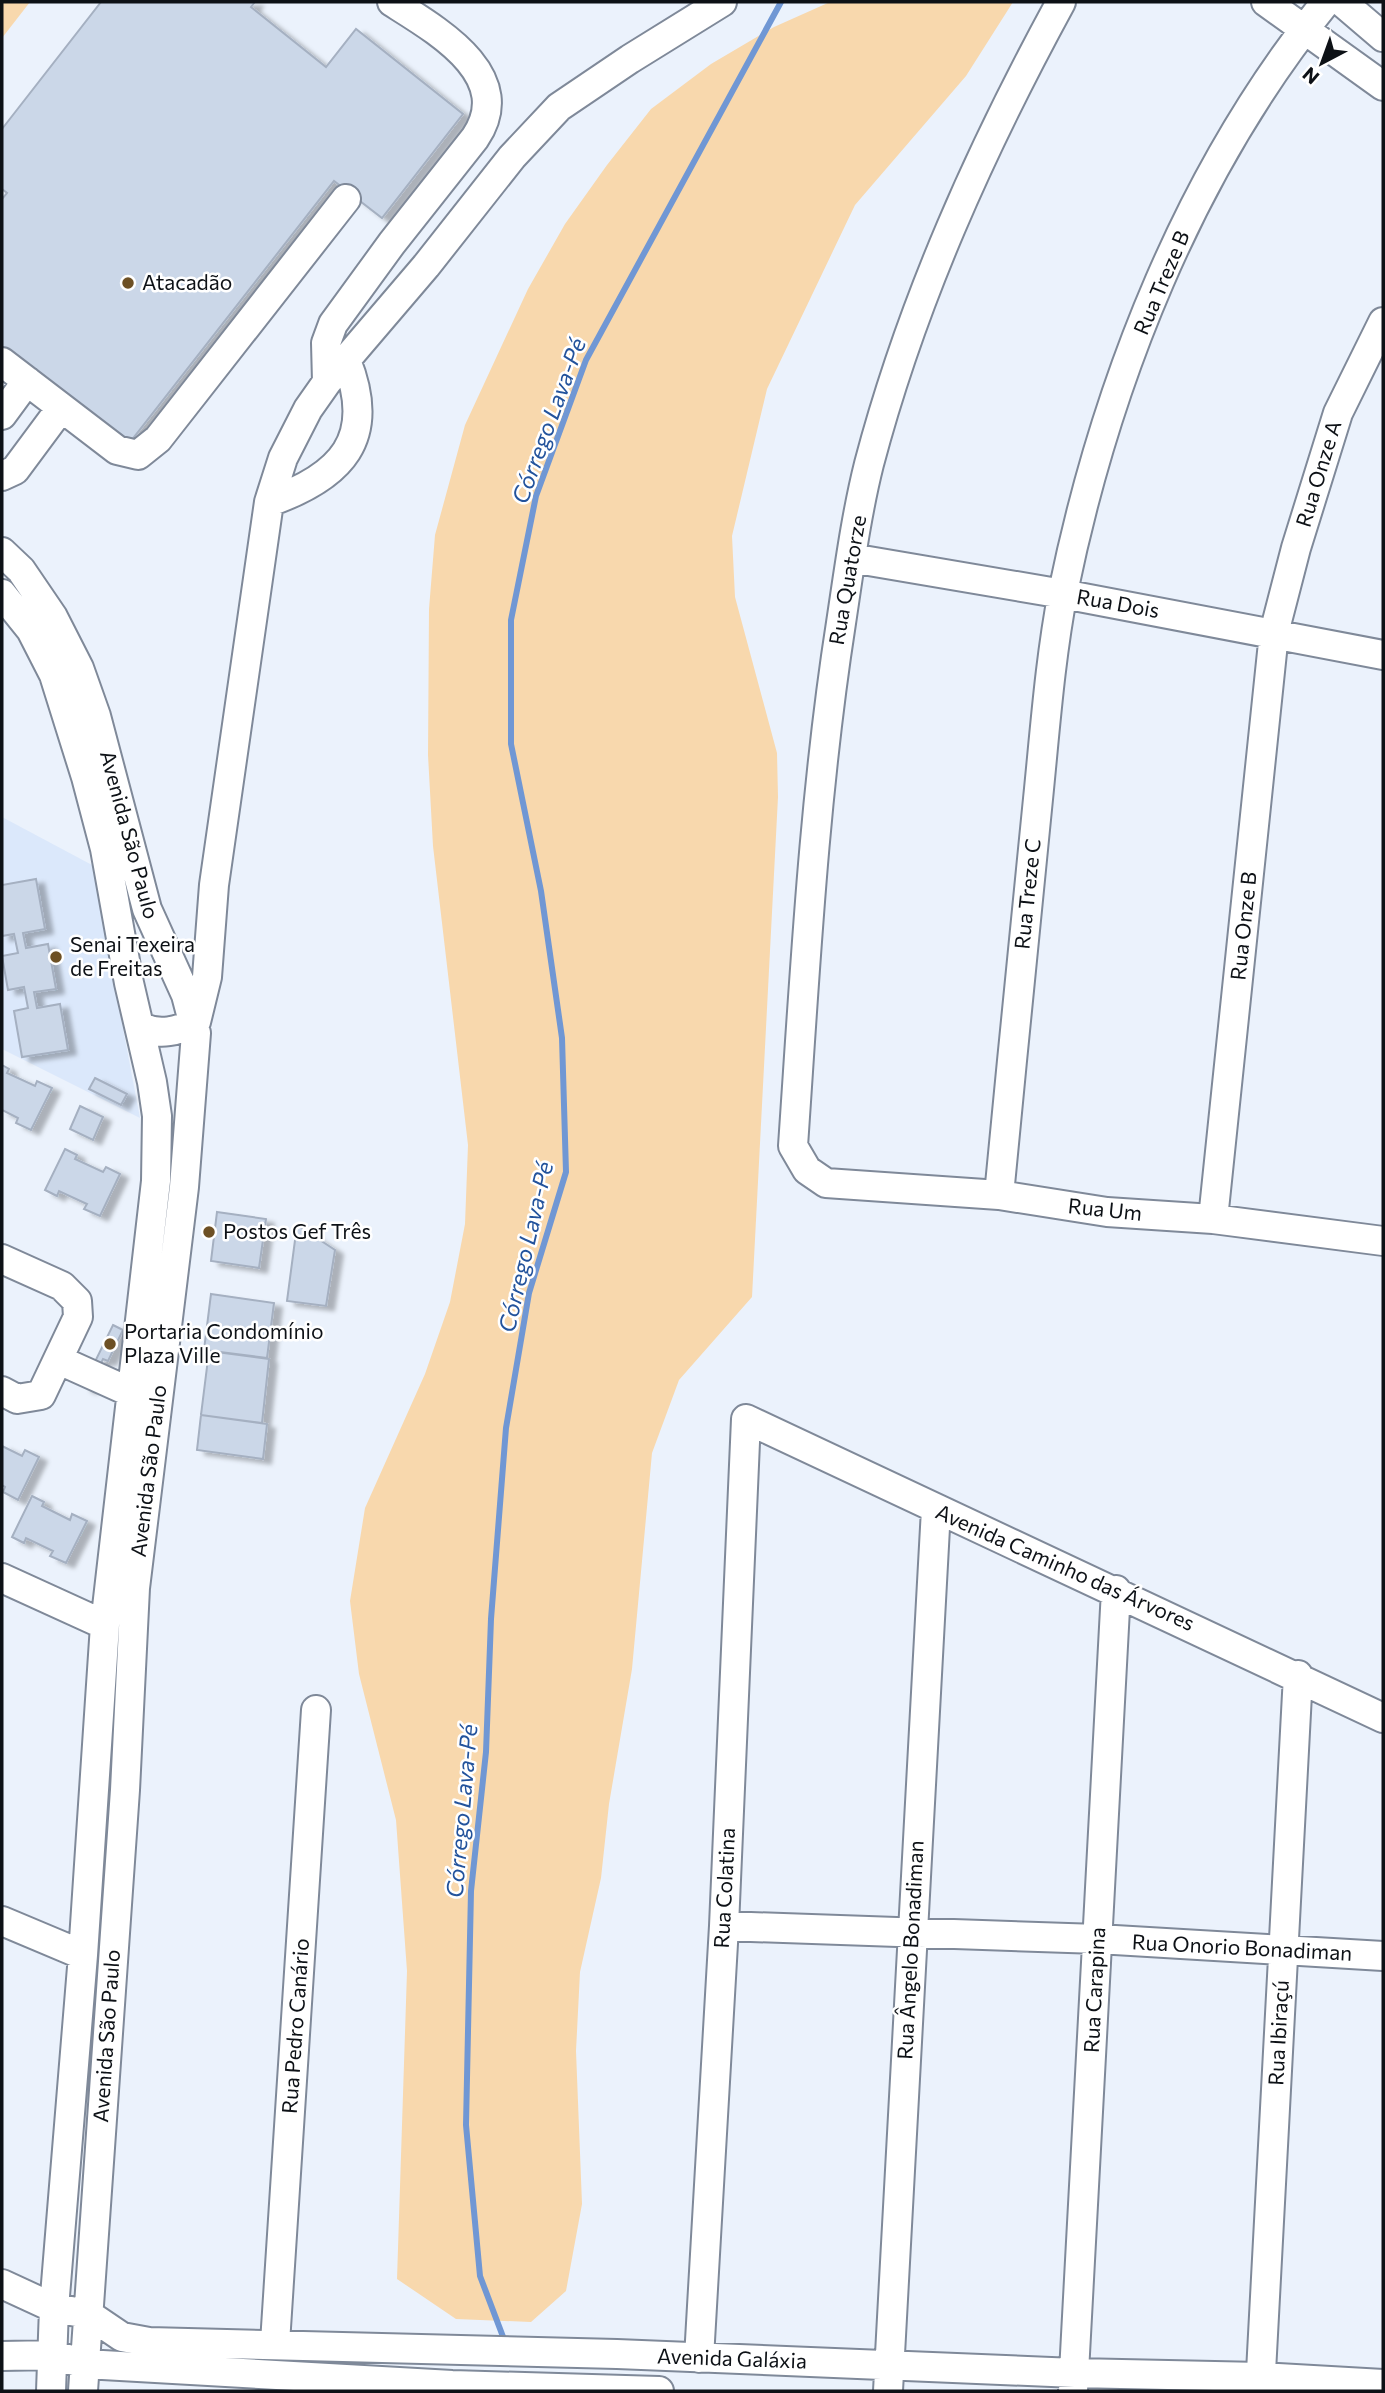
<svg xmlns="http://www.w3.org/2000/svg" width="1385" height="2393" font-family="Commissioner,sans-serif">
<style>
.built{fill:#dbe8fb}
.green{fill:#f8d8ad}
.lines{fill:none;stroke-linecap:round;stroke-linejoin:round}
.stream{stroke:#7097d4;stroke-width:6}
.building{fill:#cbd7e8;stroke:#a5b0c1;stroke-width:2;filter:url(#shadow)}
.minor-casing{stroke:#7f8999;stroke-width:32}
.minor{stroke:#fff;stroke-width:28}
.poi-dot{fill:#6d5024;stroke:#fff;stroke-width:2.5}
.labels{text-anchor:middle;stroke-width:5;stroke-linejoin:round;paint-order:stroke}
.poi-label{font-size:21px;fill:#0d1116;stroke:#fff;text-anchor:start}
.street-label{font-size:21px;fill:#0d1116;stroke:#fff}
.water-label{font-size:23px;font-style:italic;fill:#23539c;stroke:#fff}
</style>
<defs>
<filter id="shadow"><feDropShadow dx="8" dy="4.5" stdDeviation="2" flood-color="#0004"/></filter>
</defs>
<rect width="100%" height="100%" fill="#ebf2fc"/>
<path class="built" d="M 2,817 L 92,865 L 140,1118 L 2,1049 Z"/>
<path class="green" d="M 2,2 L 30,2 L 2,38 Z
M 830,2 L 1013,2 L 966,76 L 855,205 L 767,389 L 732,536 L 735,597 L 777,753 L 778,797 L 752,1297 L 679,1380 L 652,1453 L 632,1669 L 609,1804 L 601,1878 L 580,1972 L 576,2051 L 582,2204 L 566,2291 L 531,2322 L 456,2319 L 397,2279 L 407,1971 L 396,1820 L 359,1674 L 350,1601 L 365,1508 L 425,1374 L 450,1302 L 465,1224 L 468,1145 L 433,846 L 428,755 L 429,609 L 435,535 L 465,425 L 528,289 L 565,224 L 607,165 L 651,109 L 711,64 L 774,27 Z"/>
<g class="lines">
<path class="stream" d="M 505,2342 L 480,2276 L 466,2125 L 471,1891 L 486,1752 L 491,1619 L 506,1428 L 529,1293 L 566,1172 L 562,1038 L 541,891 L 511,744 L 511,620 L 536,496 L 586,360 L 781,2"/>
</g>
<path class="building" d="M 101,2 L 255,2 L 251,7 L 326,67 L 356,29 L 463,114 L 382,218 L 334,181 L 127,446 L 2,348 L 2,199 L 7,193 L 2,189 L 2,129 Z
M 36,879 L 45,929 L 23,933 L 26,948 L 48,944 L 56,989 L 34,992 L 37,1008 L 60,1004 L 68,1050 L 22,1057 L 14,1011 L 28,1008 L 24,987 L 8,990 L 2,956 L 18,953 L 14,934 L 2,936 L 2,885 Z
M 2,1065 L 9,1069 L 7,1073 L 35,1086 L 37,1081 L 52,1088 L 31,1130 L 16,1123 L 18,1118 L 2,1110 Z
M 95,1078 L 127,1094 L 121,1105 L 89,1089 Z
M 80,1106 L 103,1117 L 93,1140 L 70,1129 Z
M 65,1149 L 77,1155 L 75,1159 L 103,1172 L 106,1167 L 120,1174 L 100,1216 L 84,1209 L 87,1204 L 59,1191 L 57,1196 L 45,1190 Z
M 217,1212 L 266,1219 L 259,1268 L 211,1261 Z
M 297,1225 L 335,1250 L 326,1306 L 287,1301 Z
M 211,1294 L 274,1303 L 267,1358 L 204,1350 Z
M 113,1325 L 123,1330 L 108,1361 L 103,1359 L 89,1389 L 83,1386 Z
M 209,1351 L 269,1359 L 262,1423 L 201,1415 Z
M 201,1415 L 267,1424 L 263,1459 L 197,1450 Z
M 2,1446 L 22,1456 L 25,1450 L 39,1457 L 18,1500 L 3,1492 L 5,1487 L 2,1485 Z
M 32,1496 L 44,1502 L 42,1506 L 70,1520 L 72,1514 L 87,1521 L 66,1563 L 50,1556 L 53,1551 L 26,1538 L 24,1543 L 12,1537 Z"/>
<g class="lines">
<g class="minor-casing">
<path id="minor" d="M 1061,2 C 981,149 912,301 869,464 C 856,516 849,570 841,623 C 814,796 805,971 793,1146 L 807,1170 L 826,1183 L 999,1195 L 1107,1212 L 1213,1219 L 1383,1241
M 1266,2 L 1383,86
M 1342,2 L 1383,37
M 2,362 L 117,450 L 138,455 L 158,439 L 346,199
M 327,382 L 326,343 L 333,324 L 392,243 L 475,138 C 517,76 438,31 392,2
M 2,415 L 27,381
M 2,476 L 15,470 L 61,408
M 269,502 C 341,477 378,439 346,360
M 2,552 L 21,570 L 53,617 L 79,668 L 96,716 L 147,909 L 186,995 L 196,1033 L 184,1187 L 135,1588 L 125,1790 L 83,2391
M 851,558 L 1063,594 L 1383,655
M 2,594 L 31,630 L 54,675 L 86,777 L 105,849 L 129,983 L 152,1082 L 157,1116 L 156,1181 L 105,1625 L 83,1955 L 54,2308 L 51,2391
M 141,1027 C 160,1036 178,1031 196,1022 L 207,977 L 214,885 L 269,502 L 283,458 L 308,409 L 327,382 L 426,266 L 512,157 L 559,107 L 630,59 L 722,2
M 999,1195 C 1012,1063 1024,931 1038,799 C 1045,730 1050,659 1063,592 C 1106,382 1190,169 1326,2
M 1213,1219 L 1274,633 L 1296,548 L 1338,413 L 1383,322
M 2,1259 L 62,1286 L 77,1301 L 78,1317 L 41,1395 L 17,1399 L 2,1391
M 59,1360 L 130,1392
M 2,1578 L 105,1625
M 2,1921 L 83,1955
M 724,1926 L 1098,1939 L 1383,1956
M 2,2284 L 54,2308 L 88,2314 L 122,2337 L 149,2342 L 617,2354 L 1075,2373 L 1261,2377 L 1383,2384
M 275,2343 L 316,1710
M 2,2356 L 54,2355 L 85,2364 L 452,2385 L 659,2391
M 699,2358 L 724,1926 L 746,1419 L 1383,1718
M 888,2391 L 936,1509
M 1073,2391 L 1116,1590
M 1260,2391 L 1298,1675"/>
</g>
<use href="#minor" class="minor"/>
</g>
<g class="poi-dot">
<circle cx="128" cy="283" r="7"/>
<circle cx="56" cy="957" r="7"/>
<circle cx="209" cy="1232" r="7"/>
<circle cx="110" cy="1344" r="7"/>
</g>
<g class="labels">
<g class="poi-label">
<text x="142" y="290">Atacadão</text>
<text x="70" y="952">Senai Texeira<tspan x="70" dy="24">de Freitas</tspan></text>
<text x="223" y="1239">Postos Gef Três</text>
<text x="124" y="1339">Portaria Condomínio<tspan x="124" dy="24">Plaza Ville</tspan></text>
</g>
<g class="street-label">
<text transform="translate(1162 283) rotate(-67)" y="7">Rua Treze B</text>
<text transform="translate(1319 474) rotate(-73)" y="7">Rua Onze A</text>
<text transform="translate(848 580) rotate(-80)" y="7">Rua Quatorze</text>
<text transform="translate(1118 604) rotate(10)" y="7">Rua Dois</text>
<text transform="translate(129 835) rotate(75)" y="7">Avenida São Paulo</text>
<text transform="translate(1028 894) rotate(-84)" y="7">Rua Treze C</text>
<text transform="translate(1244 926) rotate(-84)" y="7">Rua Onze B</text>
<text transform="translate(1105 1210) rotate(6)" y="7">Rua Um</text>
<text transform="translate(149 1471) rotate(-83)" y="7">Avenida São Paulo</text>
<text transform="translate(1065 1568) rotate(24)" y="7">Avenida Caminho das Árvores</text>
<text transform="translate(725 1888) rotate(-87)" y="7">Rua Colatina</text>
<text transform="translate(1242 1948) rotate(3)" y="7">Rua Onorio Bonadiman</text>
<text transform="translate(911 1950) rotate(-87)" y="7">Rua Ângelo Bonadiman</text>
<text transform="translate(1095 1990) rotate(-87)" y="7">Rua Carapina</text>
<text transform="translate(296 2026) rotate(-86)" y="7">Rua Pedro Canário</text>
<text transform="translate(1279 2033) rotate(-87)" y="7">Rua Ibiraçú</text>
<text transform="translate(107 2036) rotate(-86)" y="7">Avenida São Paulo</text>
<text transform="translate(732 2359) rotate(2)" y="7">Avenida Galáxia</text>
</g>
<g class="water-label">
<text transform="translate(549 421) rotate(-70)" y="8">Córrego Lava-Pé</text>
<text transform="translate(526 1247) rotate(-77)" y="8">Córrego Lava-Pé</text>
<text transform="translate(462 1811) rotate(-85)" y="8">Córrego Lava-Pé</text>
</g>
</g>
<rect width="1385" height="2393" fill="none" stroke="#0d1116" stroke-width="7"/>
<g transform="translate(1322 63) rotate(221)" stroke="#ffffff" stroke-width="5" paint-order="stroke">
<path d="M0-5L12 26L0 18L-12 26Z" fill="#0d1116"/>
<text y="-10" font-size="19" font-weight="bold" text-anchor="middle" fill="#0d1116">N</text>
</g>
</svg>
